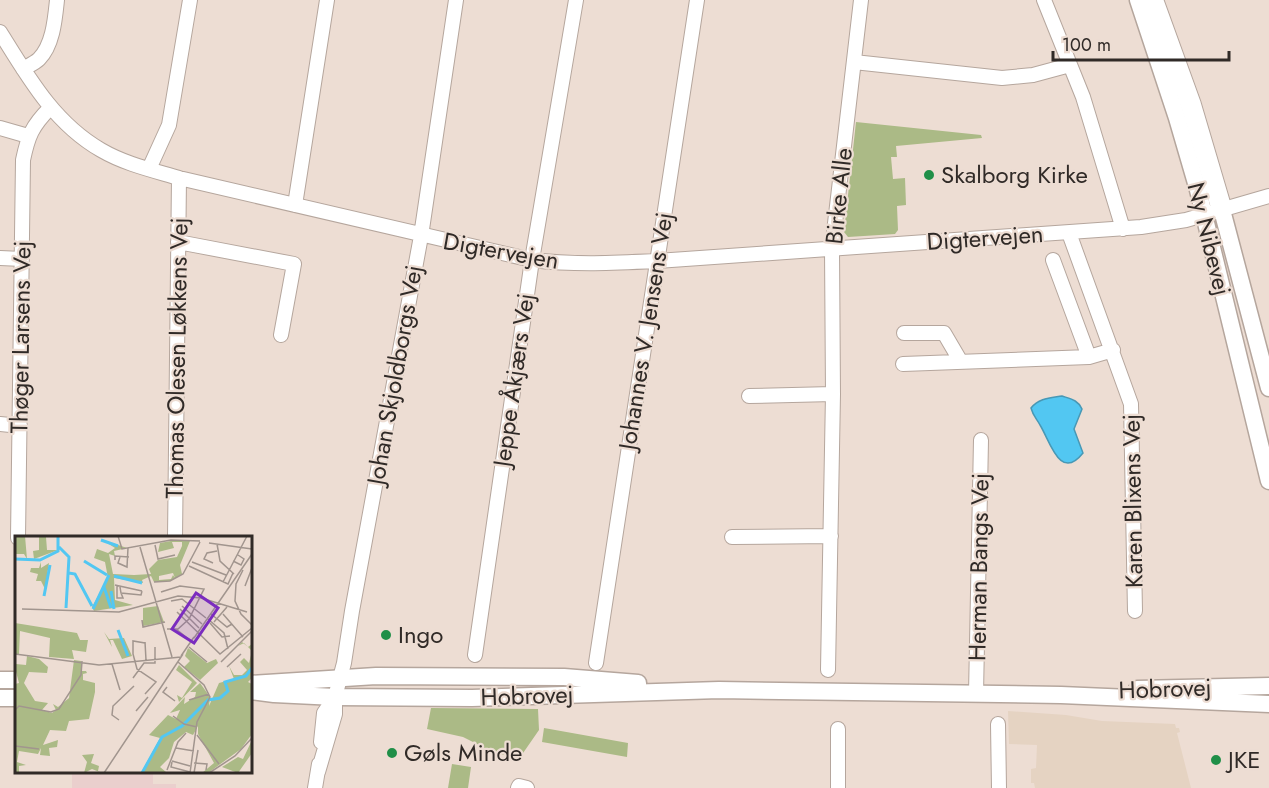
<svg xmlns="http://www.w3.org/2000/svg" width="1269" height="788" font-family="Jost,sans-serif">
<style>
.industrial{fill:#e5d3c2}
.education{fill:#eacfcd}
.green{fill:#abba86}
.water{fill:#52c7f2;stroke:#4898b5;stroke-width:1.5}
.lines{fill:none;stroke-linecap:round;stroke-linejoin:round}
.minor-casing{stroke:#b5a69d;stroke-width:16}
.major-casing{stroke:#b5a69d;stroke-width:19}
.highway-casing{stroke:#b5a69d;stroke-width:22}
.minor{stroke:#fff;stroke-width:14}
.major{stroke:#fff;stroke-width:16}
.highway{stroke:#fff;stroke-width:20}
.poi-dot{fill:#208f48;stroke:#edddd3;stroke-width:2}
.labels{text-anchor:middle;stroke-width:4.5;stroke-linejoin:round;paint-order:stroke}
.poi-label{font-size:24px;fill:#302a27;stroke:#edddd3;text-anchor:start}
.street-label{font-size:24px;fill:#302a27;stroke:#edddd3}
.inset-river{fill:none;stroke:#52c7f2;stroke-width:3}
.inset-road{fill:none;stroke:#a1958e;stroke-width:1.5}
.view{fill:#7b2cbf;fill-opacity:0.15;stroke:#7b2cbf;stroke-width:3}
.inset-edge{fill:none;stroke:#302a27;stroke-width:3}
</style>
<rect width="100%" height="100%" fill="#edddd3"/>
<path class="industrial" d="M 1008,711 L 1066,715 L 1102,721 L 1175,724 L 1176,728 L 1179,728 L 1180,732 L 1177,733 L 1191,788 L 1035,788 L 1034,783 L 1031,783 L 1031,769 L 1036,768 L 1037,745 L 1009,744 Z"/>
<path class="education" d="M 72,772 L 153,772 L 153,784 L 176,784 L 176,788 L 72,788 Z"/>
<path class="green" d="M 856,122 L 981,135 L 982,138 L 896,146 L 897,157 L 891,157 L 893,179 L 905,178 L 906,205 L 897,206 L 898,230 L 895,234 L 848,237 L 844,232 Z
M 431,708 L 538,709 L 539,730 L 521,756 L 497,754 L 463,737 L 427,729 Z
M 544,728 L 628,743 L 627,757 L 542,742 Z
M 452,764 L 471,767 L 468,788 L 448,788 Z"/>
<path class="water" d="M 1062,396 C 1071,399 1078,400 1082,409 L 1074,429 L 1083,453 C 1060,482 1050,441 1040,425 C 1037,419 1033,416 1031,408 C 1039,398 1050,398 1062,396 Z"/>
<g class="lines">
<g class="minor-casing">
<path id="minor" d="M 1044,0 L 1083,97 L 1123,229
M 0,32 C 28,77 54,123 101,150 C 125,164 152,170 179,178 L 532,260 C 574,265 615,263 657,261 L 1141,227 L 1186,220 L 1269,196
M 854,62 L 1002,78 L 1033,75 L 1070,65
M 23,69 C 28,66 35,63 39,59 C 53,45 55,19 57,0
M 0,128 L 28,136
M 149,169 L 169,125 L 190,0
M 295,205 L 327,0
M 1069,233 L 1131,404 L 1135,611
M 178,242 L 294,264 L 281,335
M 0,258 L 22,259
M 1053,260 L 1089,357
M 904,333 L 944,333 L 961,362
M 903,364 L 1089,357 L 1113,350
M 749,396 L 833,394
M 0,424 L 20,426
M 732,537 L 831,536
M 18,538 L 23,160 C 28,136 32,126 50,108
M 175,538 L 179,178
M 475,655 L 532,260 L 576,0
M 596,663 L 697,0
M 828,670 L 833,394 L 832,249 L 861,0
M 976,694 L 981,440
M 998,724 L 999,788
M 321,742 L 324,713 L 335,697
M 318,772 L 335,714 L 335,697 L 344,663 L 352,611 L 421,236 L 456,0
M 315,788 L 319,764
M 518,788 L 519,786 L 527,788
M 838,788 L 838,729"/>
</g>
<g class="major-casing">
<path id="major" d="M 1138,0 L 1177,118 L 1198,190 L 1269,481
M 1222,210 L 1269,388
M 0,680 L 16,680
M 250,684 L 376,676 L 564,677 L 638,683
M 1137,689 L 1269,686
M 250,691 L 274,694 L 335,697 L 472,698 L 719,690 L 1061,695 L 1269,704
M 0,698 L 16,698"/>
</g>
<g class="highway-casing">
<path id="highway" d="M 1153,0 L 1191,105 L 1222,210"/>
</g>
<use href="#minor" class="minor"/>
<use href="#major" class="major"/>
<use href="#highway" class="highway"/>
</g>
<g class="poi-dot">
<circle cx="929" cy="175" r="6"/>
<circle cx="386" cy="635" r="6"/>
<circle cx="392" cy="753" r="6"/>
<circle cx="1216" cy="760" r="6"/>
</g>
<g class="labels">
<g class="poi-label">
<text x="941" y="183">Skalborg Kirke</text>
<text x="398" y="643">Ingo</text>
<text x="404" y="761">Gøls Minde</text>
<text x="1228" y="768">JKE</text>
</g>
<g class="street-label">
<text transform="translate(839 196) rotate(-84)" y="8">Birke Alle</text>
<text transform="translate(985 238) rotate(-4)" y="8">Digtervejen</text>
<text transform="translate(1209 239) rotate(76)" y="8">Ny Nibevej</text>
<text transform="translate(501 251) rotate(10)" y="8">Digtervejen</text>
<text transform="translate(646 331) rotate(-81)" y="8">Johannes V. Jensens Vej</text>
<text transform="translate(21 337) rotate(-89)" y="8">Thøger Larsens Vej</text>
<text transform="translate(177 358) rotate(-89)" y="8">Thomas Olesen Løkkens Vej</text>
<text transform="translate(395 375) rotate(-80)" y="8">Johan Skjoldborgs Vej</text>
<text transform="translate(514 380) rotate(-82)" y="8">Jeppe Åkjærs Vej</text>
<text transform="translate(1133 501) rotate(-91)" y="8">Karen Blixens Vej</text>
<text transform="translate(979 567) rotate(-89)" y="8">Herman Bangs Vej</text>
<text transform="translate(1165 689) rotate(-2)" y="8">Hobrovej</text>
<text transform="translate(527 696) rotate(-2)" y="8">Hobrovej</text>
</g>
</g>
<g transform="translate(15 536)">
<rect width="237" height="237" fill="#edddd3"/>
<path d="M 0,0 L 10,0 L 12,23 L 9,18 L 0,18 ZM 24,1 L 31,1 L 32,14 L 43,14 L 19,23 L 18,15 L 24,14 ZM 86,3 L 112,12 L 99,15 L 100,20 L 94,18 L 98,38 L 119,39 L 136,38 L 134,33 L 143,24 L 162,21 L 167,10 L 167,6 L 157,6 L 159,12 L 143,16 L 145,7 L 161,4 L 175,5 L 165,29 L 167,38 L 160,42 L 158,37 L 144,40 L 144,44 L 156,43 L 158,39 L 160,42 L 155,45 L 139,46 L 136,40 L 127,44 L 128,47 L 99,42 L 100,64 L 118,69 L 79,75 L 77,71 L 93,42 L 90,26 L 79,22 L 82,13 L 93,17 L 100,12 ZM 26,26 L 26,32 L 34,27 L 30,53 L 26,45 L 21,45 L 23,38 L 15,36 L 16,32 L 24,32 ZM 143,70 L 149,86 L 128,90 L 128,72 ZM 0,87 L 62,97 L 65,104 L 73,104 L 71,116 L 57,114 L 59,123 L 34,121 L 35,102 L 5,95 L 4,118 L 0,118 ZM 89,96 L 94,103 L 109,102 L 117,120 L 107,123 L 98,104 L 95,104 L 97,111 ZM 227,106 L 233,111 L 237,108 L 237,142 L 233,146 L 237,148 L 237,198 L 226,213 L 193,237 L 187,237 L 199,227 L 183,198 L 183,190 L 178,199 L 171,196 L 159,206 L 154,222 L 145,231 L 151,236 L 126,237 L 145,202 L 134,199 L 153,179 L 161,183 L 165,174 L 155,177 L 170,161 L 169,168 L 180,161 L 181,156 L 175,156 L 185,147 L 195,161 L 194,170 L 204,147 L 219,143 L 214,130 L 219,139 L 227,139 L 232,134 L 225,126 L 229,122 L 234,127 L 237,115 L 229,107 L 223,110 ZM 173,112 L 192,127 L 201,123 L 203,127 L 185,144 L 169,131 L 175,125 L 170,120 ZM 12,120 L 24,123 L 33,131 L 32,137 L 14,136 L 9,147 L 20,165 L 33,167 L 27,174 L 37,177 L 41,174 L 38,168 L 43,171 L 54,162 L 59,124 L 66,125 L 67,135 L 71,135 L 72,137 L 68,138 L 68,144 L 80,147 L 80,156 L 74,183 L 54,185 L 51,195 L 35,194 L 28,209 L 43,204 L 42,211 L 34,212 L 35,220 L 25,219 L 26,212 L 23,218 L 4,215 L 2,226 L 11,229 L 4,230 L 4,236 L 0,237 L 0,148 L 4,147 L 0,132 L 1,128 L 11,129 ZM 164,129 L 182,147 L 164,166 L 162,159 L 167,162 L 177,146 L 161,134 ZM 237,204 L 237,217 L 223,237 L 207,231 L 223,221 L 228,223 ZM 79,218 L 76,227 L 84,230 L 83,235 L 87,237 L 77,233 L 69,237 L 72,226 L 67,219 Z" fill="#abba86"/>
<path class="inset-river" d="M 86,4 L 103,10M 44,11 L 54,21 L 51,72M 0,23 L 25,24 L 43,15 L 43,0M 69,25 L 92,39M 54,37 L 60,38 L 77,70M 99,40 L 127,47M 89,51 L 96,72M 96,55 L 99,73M 29,60 L 35,29M 78,73 L 94,39M 103,94 L 113,120M 127,237 L 147,201 L 167,190 L 193,164 L 205,162 L 213,155 L 210,146 L 231,140 L 237,132"/>
<path class="inset-road" d="M 103,0 L 107,13 L 156,4 L 185,5M 194,7 L 237,13M 202,8 L 205,25 L 219,38M 140,9 L 143,23 L 160,19M 125,11 L 157,121M 105,21 L 103,27 L 112,31 L 113,12M 100,24 L 100,20 L 114,21M 218,25 L 226,29 L 229,23 L 223,19M 177,26 L 211,39M 198,27 L 189,23 L 192,17 L 202,15M 174,30 L 213,48 L 218,37M 228,34 L 221,48 L 220,65 L 226,78 L 237,89M 139,46 L 155,45 L 168,38 L 185,6M 208,46 L 232,0M 100,49 L 127,55M 102,50 L 102,62 L 108,62 L 106,57M 230,50 L 237,32M 105,51 L 106,57 L 126,59 L 127,55M 146,56 L 165,50 L 189,53 L 174,83 L 163,93 L 152,93M 186,62 L 232,76M 156,65 L 167,63 L 191,82M 167,70 L 187,88M 7,73 L 104,76 L 163,60 L 186,62M 165,73 L 184,92M 162,76 L 205,118 L 237,92M 196,78 L 212,91 L 217,88M 208,78 L 228,101M 193,83 L 209,97 L 213,113M 127,84 L 128,91 L 150,86M 199,86 L 212,71M 195,87 L 207,101 L 215,100M 161,93 L 176,105M 179,102 L 237,18M 130,106 L 131,124M 174,111 L 192,126M 0,118 L 84,129 L 166,121M 166,120 L 179,101M 163,126 L 189,149 L 195,161 L 182,186 L 175,237M 206,126 L 237,95M 97,128 L 105,154M 212,131 L 226,118M 118,142 L 129,127 L 140,127 L 140,111M 152,151 L 148,156 L 160,165M 130,158 L 141,146 L 122,133 L 118,118 L 118,105 L 130,107M 174,164 L 194,158M 0,174 L 4,170 L 36,176 L 44,173 L 66,139 L 67,125M 121,175 L 133,161M 158,180 L 169,188 L 182,191M 104,184 L 97,179 L 98,170 L 119,150M 182,199 L 204,228M 0,210 L 24,213M 161,212 L 179,215M 157,225 L 175,230M 157,226 L 156,231 L 175,236M 179,227 L 192,228 L 191,234M 152,234 L 163,206 L 171,197M 89,237 L 168,118M 179,237 L 183,214M 194,237 L 220,220 L 237,202"/>
<path class="view" d="M 181,57 L 203,72 L 179,107 L 157,93 Z"/>
<rect width="237" height="237" class="inset-edge"/>
</g>
<path d="M1053 51v9h176v-9" fill="none" stroke="#302a27" stroke-width="3"/>
<text x="1062" y="51" font-size="18" fill="#302a27" stroke="#edddd3" stroke-width="4.5" paint-order="stroke">100 m</text>
</svg>
